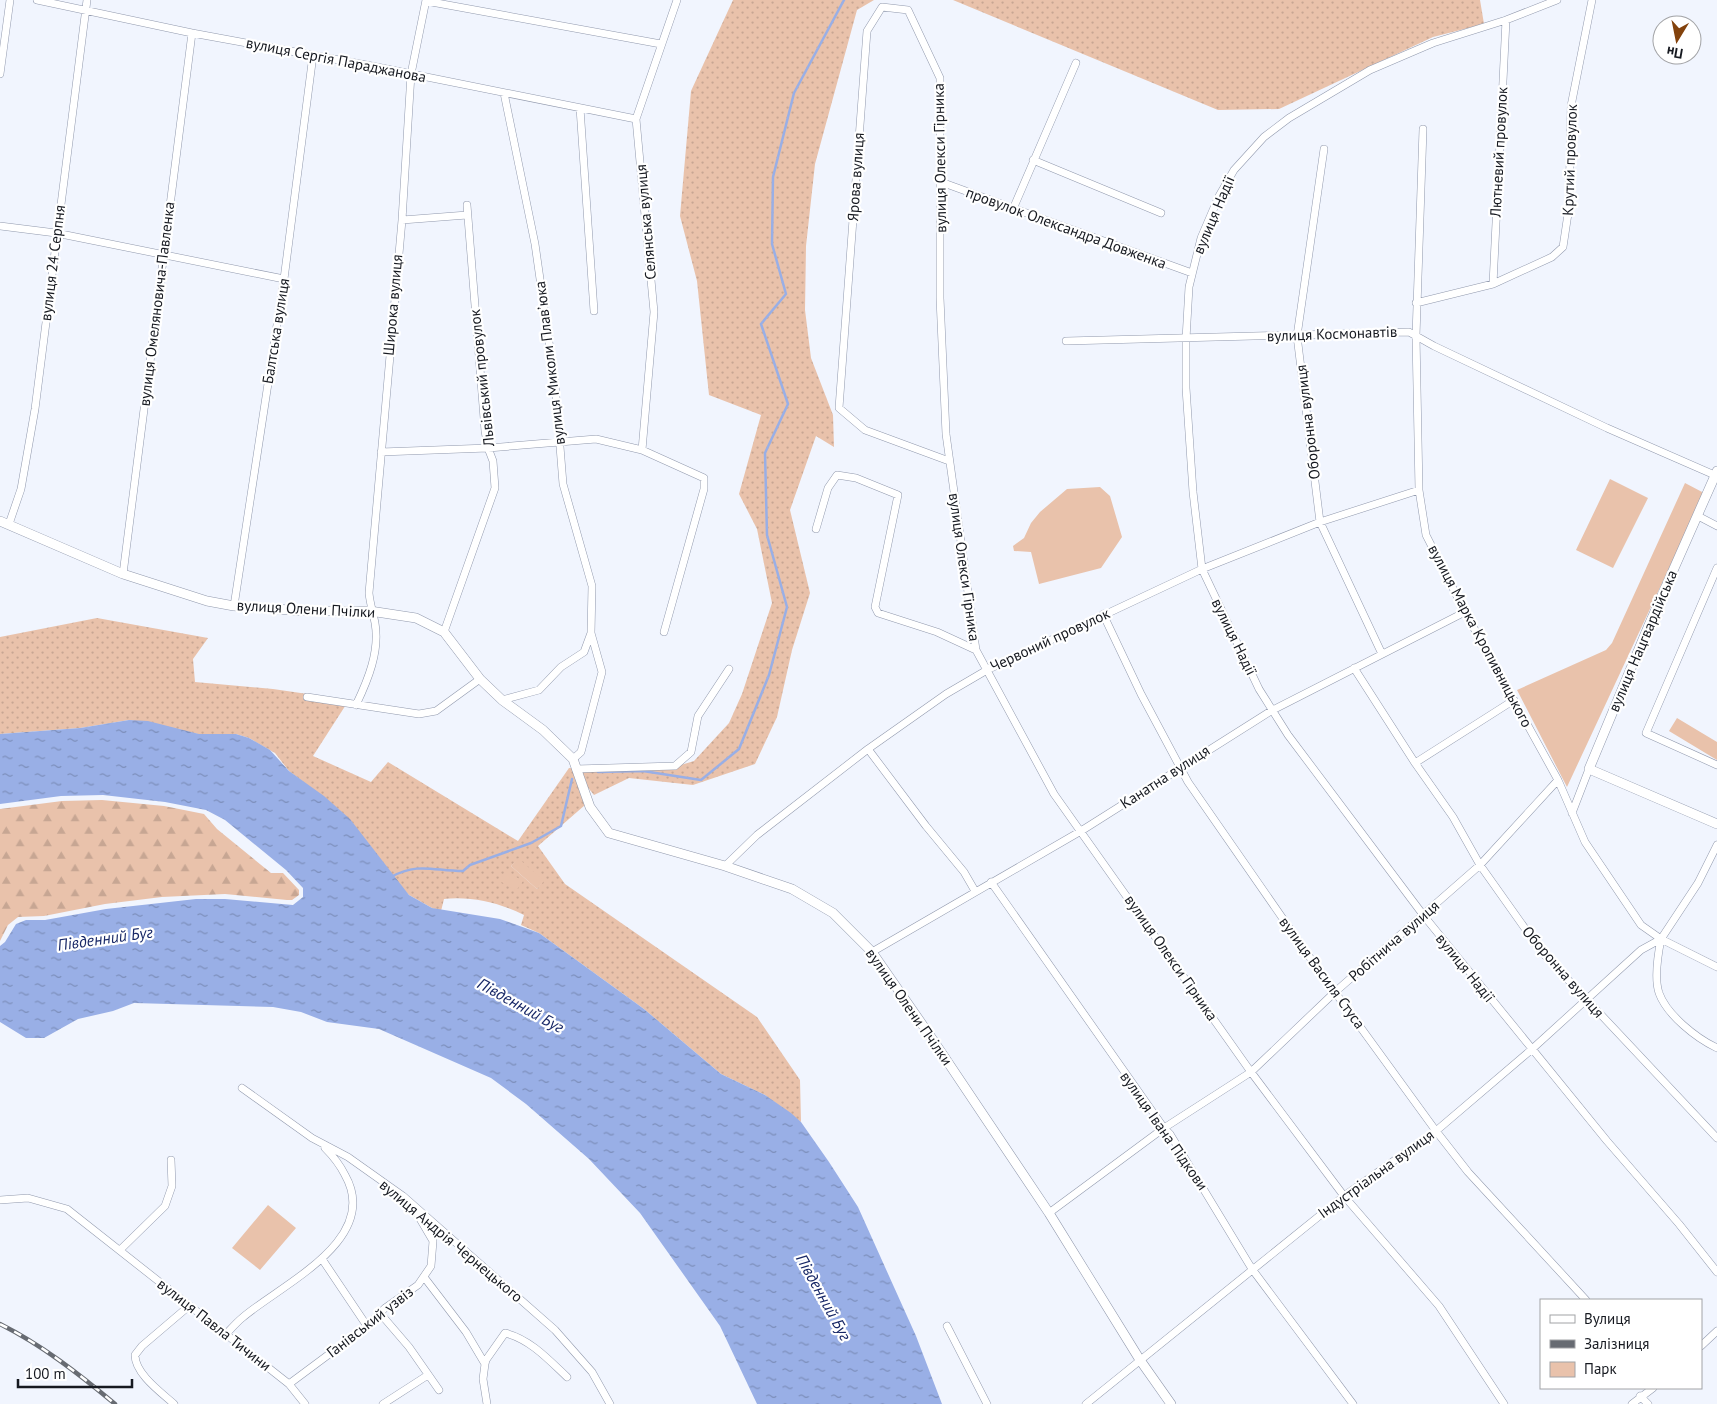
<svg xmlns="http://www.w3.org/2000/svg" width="1717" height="1404" font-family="'PT Sans',sans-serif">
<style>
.grass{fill:url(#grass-dots);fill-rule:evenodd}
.forest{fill:url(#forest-firs)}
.green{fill:#e9c2ab}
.water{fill:url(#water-ripples)}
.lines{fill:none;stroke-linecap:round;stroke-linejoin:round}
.stream{stroke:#99afe6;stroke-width:2.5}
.minor-casing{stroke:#9199ad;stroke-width:8}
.tertiary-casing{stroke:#9199ad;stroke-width:10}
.minor{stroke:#fff;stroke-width:7}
.tertiary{stroke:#fff;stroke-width:9}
.rail-casing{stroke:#676b72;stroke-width:4.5}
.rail{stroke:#fff;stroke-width:2.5;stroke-dasharray:8;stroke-linecap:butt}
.labels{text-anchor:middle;stroke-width:4.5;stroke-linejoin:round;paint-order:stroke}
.street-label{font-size:15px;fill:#161920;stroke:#fff}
.water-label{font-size:16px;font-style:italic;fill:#172766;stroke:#fff}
</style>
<defs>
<pattern id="grass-dots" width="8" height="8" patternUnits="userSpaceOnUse" patternTransform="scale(1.25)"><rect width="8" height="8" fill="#e9c2ab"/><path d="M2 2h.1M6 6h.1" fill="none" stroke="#c7a693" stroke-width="1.8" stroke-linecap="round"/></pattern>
<pattern id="forest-firs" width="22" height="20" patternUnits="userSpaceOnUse" patternTransform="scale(1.25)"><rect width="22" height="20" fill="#e9c2ab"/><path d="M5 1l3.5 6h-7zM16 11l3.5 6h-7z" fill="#c7a693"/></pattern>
<pattern id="water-ripples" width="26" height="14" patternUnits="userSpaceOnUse" patternTransform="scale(1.25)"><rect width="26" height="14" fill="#99afe6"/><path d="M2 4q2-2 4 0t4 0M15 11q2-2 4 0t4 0" fill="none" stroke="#7c8eba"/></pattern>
</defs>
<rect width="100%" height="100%" fill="#f1f5fe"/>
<path class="grass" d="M 733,0 L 874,0 L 857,10 L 815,164 L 806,246 L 805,310 L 811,358 L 833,415 L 834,447 L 816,436 L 790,510 L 810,593 L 792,650 L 777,717 L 755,764 L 693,785 L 629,778 L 594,795 L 585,784 L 581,767 L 671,768 L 694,761 L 729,723 L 742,694 L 772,603 L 757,529 L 739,494 L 761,415 L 709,395 L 697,281 L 680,216 L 691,91 Z
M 953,0 L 1480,0 L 1484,24 L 1433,37 L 1279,109 L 1218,110 Z
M 97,618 L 208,638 L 193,659 L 195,682 L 273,689 L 349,700 L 313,756 L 371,782 L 388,762 L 518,841 L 569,768 L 572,768 L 585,805 L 538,846 L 565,884 L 757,1017 L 800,1080 L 801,1122 L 765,1095 L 721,1074 L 644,1009 L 539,933 L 521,925 L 524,915 C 500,903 471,896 444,899 L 441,911 L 432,908 L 409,895 L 302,781 L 289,771 L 275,753 L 249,738 L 236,734 L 198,734 L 129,720 L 80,728 L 0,734 L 0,637 ZM 518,859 L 543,881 L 537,889 L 511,866 Z"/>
<path class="forest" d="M 102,800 L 164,806 L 204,814 L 217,829 L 271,873 L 283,873 L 299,890 L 299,895 L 292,900 L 287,900 L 225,894 L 162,897 L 105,904 L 44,916 L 18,917 L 8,925 L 0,941 L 0,809 L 62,801 Z"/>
<path class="green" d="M 1610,479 L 1648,498 L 1613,568 L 1576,550 Z
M 1685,483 L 1704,493 L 1567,787 L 1517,690 L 1606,650 L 1612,643 Z
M 1100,487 L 1110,496 L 1122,537 L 1101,568 L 1039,584 L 1031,552 L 1014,551 L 1013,546 L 1024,538 L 1031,523 L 1040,512 L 1067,489 Z
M 1677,718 L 1717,742 L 1717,760 L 1669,731 Z
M 518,858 L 544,881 L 537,889 L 511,866 Z
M 506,871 L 523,881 L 516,891 L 500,881 Z
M 268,1205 L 296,1228 L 260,1270 L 232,1248 Z"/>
<path class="water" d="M 129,720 L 148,721 L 199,734 L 236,734 L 249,738 L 270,750 L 289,771 L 324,796 L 350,819 L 409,895 L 432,908 L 500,919 L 539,933 L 644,1009 L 721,1074 L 765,1095 L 791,1113 L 801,1122 L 829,1162 L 858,1207 L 916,1336 L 942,1404 L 757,1404 L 720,1326 L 640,1213 L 589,1159 L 526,1104 L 491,1078 L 379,1029 L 327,1022 L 301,1012 L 273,1007 L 134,1003 L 113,1011 L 78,1019 L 44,1038 L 26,1038 L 0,1022 L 0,946 L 5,942 L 16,924 L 26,920 L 45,920 L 106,909 L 196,899 L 225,899 L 293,905 L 303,897 L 303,888 L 286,870 L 225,820 L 206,810 L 165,802 L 103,795 L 61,796 L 0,804 L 0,734 L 80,728 Z"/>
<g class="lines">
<path class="stream" d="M 598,772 L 643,771 L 701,780 L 739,749 L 769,675 L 787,607 L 767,535 L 765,453 L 788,404 L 761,324 L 786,294 L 772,244 L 773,177 L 794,93 L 844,0
M 391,877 C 418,862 434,871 463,871 L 470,865 L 531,843 L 561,826 L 572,779"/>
<g class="minor-casing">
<path id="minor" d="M 37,0 L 192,33 L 372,66 L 636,119
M 1557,0 L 1506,20 L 1433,43 L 1370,70 L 1289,118 L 1264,137 L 1234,170 L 1219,196 L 1201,238 L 1189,287 L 1186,339 L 1186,388 L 1193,492 L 1202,569 L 1259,689 L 1288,735 L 1424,916 L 1607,1141 L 1679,1224 L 1717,1272
M 426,1 L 661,44
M 0,74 L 10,0
M 504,93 L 535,244 L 555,384 L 563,484 L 592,586 L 591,633 L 602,672 L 581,752 L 573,759
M 580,108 L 594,311
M 1423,129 L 1416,336 L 1419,490 L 1426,535 L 1465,612 L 1558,780 L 1585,842 L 1641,925 L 1661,939 C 1658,954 1654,978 1659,993 C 1667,1015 1696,1038 1717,1048
M 1324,149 L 1297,336 L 1320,522 L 1382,654
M 1033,160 L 1161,213
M 941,182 L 1192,273
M 1013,209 L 1076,63
M 402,220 L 467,215
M 0,226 L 56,233 L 284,279
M 1493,284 L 1506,20
M 1416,303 L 1493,284 L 1552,257 L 1563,247 L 1569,207 L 1571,106 L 1592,0
M 1066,341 L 1409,332 L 1434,346 L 1607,428 L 1717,476
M 642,450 L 654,312 L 636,119 L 677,0
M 381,452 L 488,448 L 596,439 L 642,450 L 704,478 L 704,489 L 664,632
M 949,461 L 865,430 L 839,408 L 867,31 L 882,7 L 908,10 L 940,78 L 940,298 L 946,434 L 976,650 L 1054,794 L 1251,1072 L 1344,1196 L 1439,1306 L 1504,1404
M 1698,516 L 1717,526
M 9,524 L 21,489 L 35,409 L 87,0
M 816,529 L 828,488 L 837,475 L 856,478 L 898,495 L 875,607 L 878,613 L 937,632 L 976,650
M 1717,568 L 1646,733 L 1717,765
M 123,574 L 192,33
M 234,606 L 284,279 L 313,55
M 1103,614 L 1141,694 L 1188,782 L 1313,962 L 1436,1131 L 1468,1172 L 1586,1300
M 444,632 L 495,488 L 493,461 L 488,448 L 485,431 L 467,205
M 1354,668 L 1415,763 L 1453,817 L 1480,865 L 1541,951 L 1717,1138
M 307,697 L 419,714 L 436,711 L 480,679
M 502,700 L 539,690 L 561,667 L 584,652 L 591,633
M 356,705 C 368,680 380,651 375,623 C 373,612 370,604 369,593 L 402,220 L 411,74 L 426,0
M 868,749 L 926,826 L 964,872 L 975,891
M 1415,763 L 1514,700
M 576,769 L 675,766 L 691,752 L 698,716 L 729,669
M 1572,813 L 1589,769
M 725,866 L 757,835 L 868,749 L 946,694 L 987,670 L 1202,569 L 1320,522 L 1419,490
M 991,882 L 1164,1128 L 1170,1134 L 1252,1269 L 1353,1404
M 1661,939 L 1717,967
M 872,952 L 1081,831 L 1271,711 L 1465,612
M 242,1088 L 312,1138 L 348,1157 L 403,1196 L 555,1330 L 592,1372 L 610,1404
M 0,1200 L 28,1198 L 67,1209 L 289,1384 L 305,1404
M 1049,1213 L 1164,1128 L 1251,1072 L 1335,992 L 1480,865 L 1558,780
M 121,1249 L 165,1206 L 172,1186 L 171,1160
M 322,1259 L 367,1326
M 424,1277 L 466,1332 L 485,1364 L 483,1379 L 487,1404
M 379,1312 L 409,1347 L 439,1390
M 947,1326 L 987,1404
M 226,1334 C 231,1329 236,1323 242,1318 C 280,1285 382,1240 345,1175 C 340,1165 333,1156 325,1148
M 1701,1346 L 1717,1331
M 485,1364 L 486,1360 L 505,1333 C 530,1339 549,1360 567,1377
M 289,1384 L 367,1326 L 385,1308 L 418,1285 L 431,1266 L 433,1241 L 416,1212
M 1640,1396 L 1648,1404
M 174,1404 C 162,1393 135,1374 135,1355 L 142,1346 L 189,1306
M 383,1404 L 428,1375
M 1086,1404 L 1344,1196 L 1436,1131 L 1531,1050 L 1641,950 L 1661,939 L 1698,883 L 1717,845
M 1632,1404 L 1653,1388"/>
</g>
<g class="tertiary-casing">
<path id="tertiary" d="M 1717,471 L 1649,625 L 1589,769 L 1717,824
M 0,521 L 123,574 L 207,601 L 234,606 L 304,611 L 370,611 L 416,618 L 444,632 L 480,679 L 502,700 L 543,730 L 573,759 L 590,807 L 609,833 L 725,866 L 792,889 L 833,913 L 872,952 L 933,1040 L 1049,1213 L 1140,1360 L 1171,1404"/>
</g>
<use href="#minor" class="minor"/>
<use href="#tertiary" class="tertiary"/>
<g class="rail-casing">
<path id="rail" d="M 0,1324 C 42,1345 79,1374 115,1404"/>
</g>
<use href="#rail" class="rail"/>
</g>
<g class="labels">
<g class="street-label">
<text transform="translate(336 60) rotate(11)" y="5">вулиця Сергія Параджанова</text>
<text transform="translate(1499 152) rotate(-87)" y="5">Лютневий провулок</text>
<text transform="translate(940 158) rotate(-91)" y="5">вулиця Олекси Гірника</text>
<text transform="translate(1570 160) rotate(-88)" y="5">Крутий провулок</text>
<text transform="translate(856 177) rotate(-86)" y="5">Ярова вулиця</text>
<text transform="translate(1214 215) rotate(-67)" y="5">вулиця Надії</text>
<text transform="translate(646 222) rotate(-95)" y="5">Селянська вулиця</text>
<text transform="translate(1066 228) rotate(20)" y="5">провулок Олександра Довженка</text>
<text transform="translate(53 263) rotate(-83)" y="5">вулиця 24 Серпня</text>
<text transform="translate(157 304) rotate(-83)" y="5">вулиця Омеляновича-Павленка</text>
<text transform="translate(393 305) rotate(-85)" y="5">Широка вулиця</text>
<text transform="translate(276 331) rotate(-81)" y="5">Балтська вулиця</text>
<text transform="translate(1332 334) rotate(-2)" y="5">вулиця Космонавтів</text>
<text transform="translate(550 363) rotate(-97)" y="5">вулиця Миколи Плавʼюка</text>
<text transform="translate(482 378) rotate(-96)" y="5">Львівський провулок</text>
<text transform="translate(1308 422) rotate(-97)" y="5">Оборонна вулиця</text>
<text transform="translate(964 567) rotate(82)" y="5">вулиця Олекси Гірника</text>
<text transform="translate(306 609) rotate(3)" y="5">вулиця Олени Пчілки</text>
<text transform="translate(1480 636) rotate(62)" y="5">вулиця Марка Кропивницького</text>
<text transform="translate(1234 637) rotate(64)" y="5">вулиця Надії</text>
<text transform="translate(1050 640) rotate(-25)" y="5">Червоний провулок</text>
<text transform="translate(1643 641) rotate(-67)" y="5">вулиця Нацгвардійська</text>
<text transform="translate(1165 777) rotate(-33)" y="5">Канатна вулиця</text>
<text transform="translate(1394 941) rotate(-41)" y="5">Робітнича вулиця</text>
<text transform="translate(1171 958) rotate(55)" y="5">вулиця Олекси Гірника</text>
<text transform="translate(1465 968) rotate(51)" y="5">вулиця Надії</text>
<text transform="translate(1563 972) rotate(49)" y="5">Оборонна вулиця</text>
<text transform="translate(1322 973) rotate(54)" y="5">вулиця Василя Стуса</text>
<text transform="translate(909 1007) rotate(55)" y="5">вулиця Олени Пчілки</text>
<text transform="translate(1164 1131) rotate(55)" y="5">вулиця Івана Підкови</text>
<text transform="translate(1376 1174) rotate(-36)" y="5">Індустріальна вулиця</text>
<text transform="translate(451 1241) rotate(40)" y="5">вулиця Андрія Чернецького</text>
<text transform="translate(370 1322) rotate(-38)" y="5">Ганівський узвіз</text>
<text transform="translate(214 1325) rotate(38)" y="5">вулиця Павла Тичини</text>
</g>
<g class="water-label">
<text transform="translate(105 938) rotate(-8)" y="6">Південний Буг</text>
<text transform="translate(521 1005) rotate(29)" y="6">Південний Буг</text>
<text transform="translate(824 1297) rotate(61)" y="6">Південний Буг</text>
</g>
</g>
<rect x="1540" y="1299" width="162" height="90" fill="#ffffff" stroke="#a2a3a6"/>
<rect x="1550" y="1315" width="25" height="8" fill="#ffffff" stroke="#a2a3a6"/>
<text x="1584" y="1324" font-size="15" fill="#161920">Вулиця</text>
<rect x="1550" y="1340" width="25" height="8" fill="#676b72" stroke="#a2a3a6"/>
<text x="1584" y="1349" font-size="15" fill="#161920">Залізниця</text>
<rect x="1550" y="1362" width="25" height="15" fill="#e9c2ab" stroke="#a2a3a6"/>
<text x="1584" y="1374" font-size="15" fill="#161920">Парк</text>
<g transform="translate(1677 40) rotate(190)"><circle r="24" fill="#ffffff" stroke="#a2a3a6"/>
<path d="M0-4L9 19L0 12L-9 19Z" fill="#83420c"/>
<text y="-8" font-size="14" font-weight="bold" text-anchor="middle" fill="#161920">Пн</text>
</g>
<path d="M18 1379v8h114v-8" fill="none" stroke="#161920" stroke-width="2.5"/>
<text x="25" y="1379" font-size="15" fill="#161920" stroke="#ffffff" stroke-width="4" paint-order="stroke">100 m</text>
</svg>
